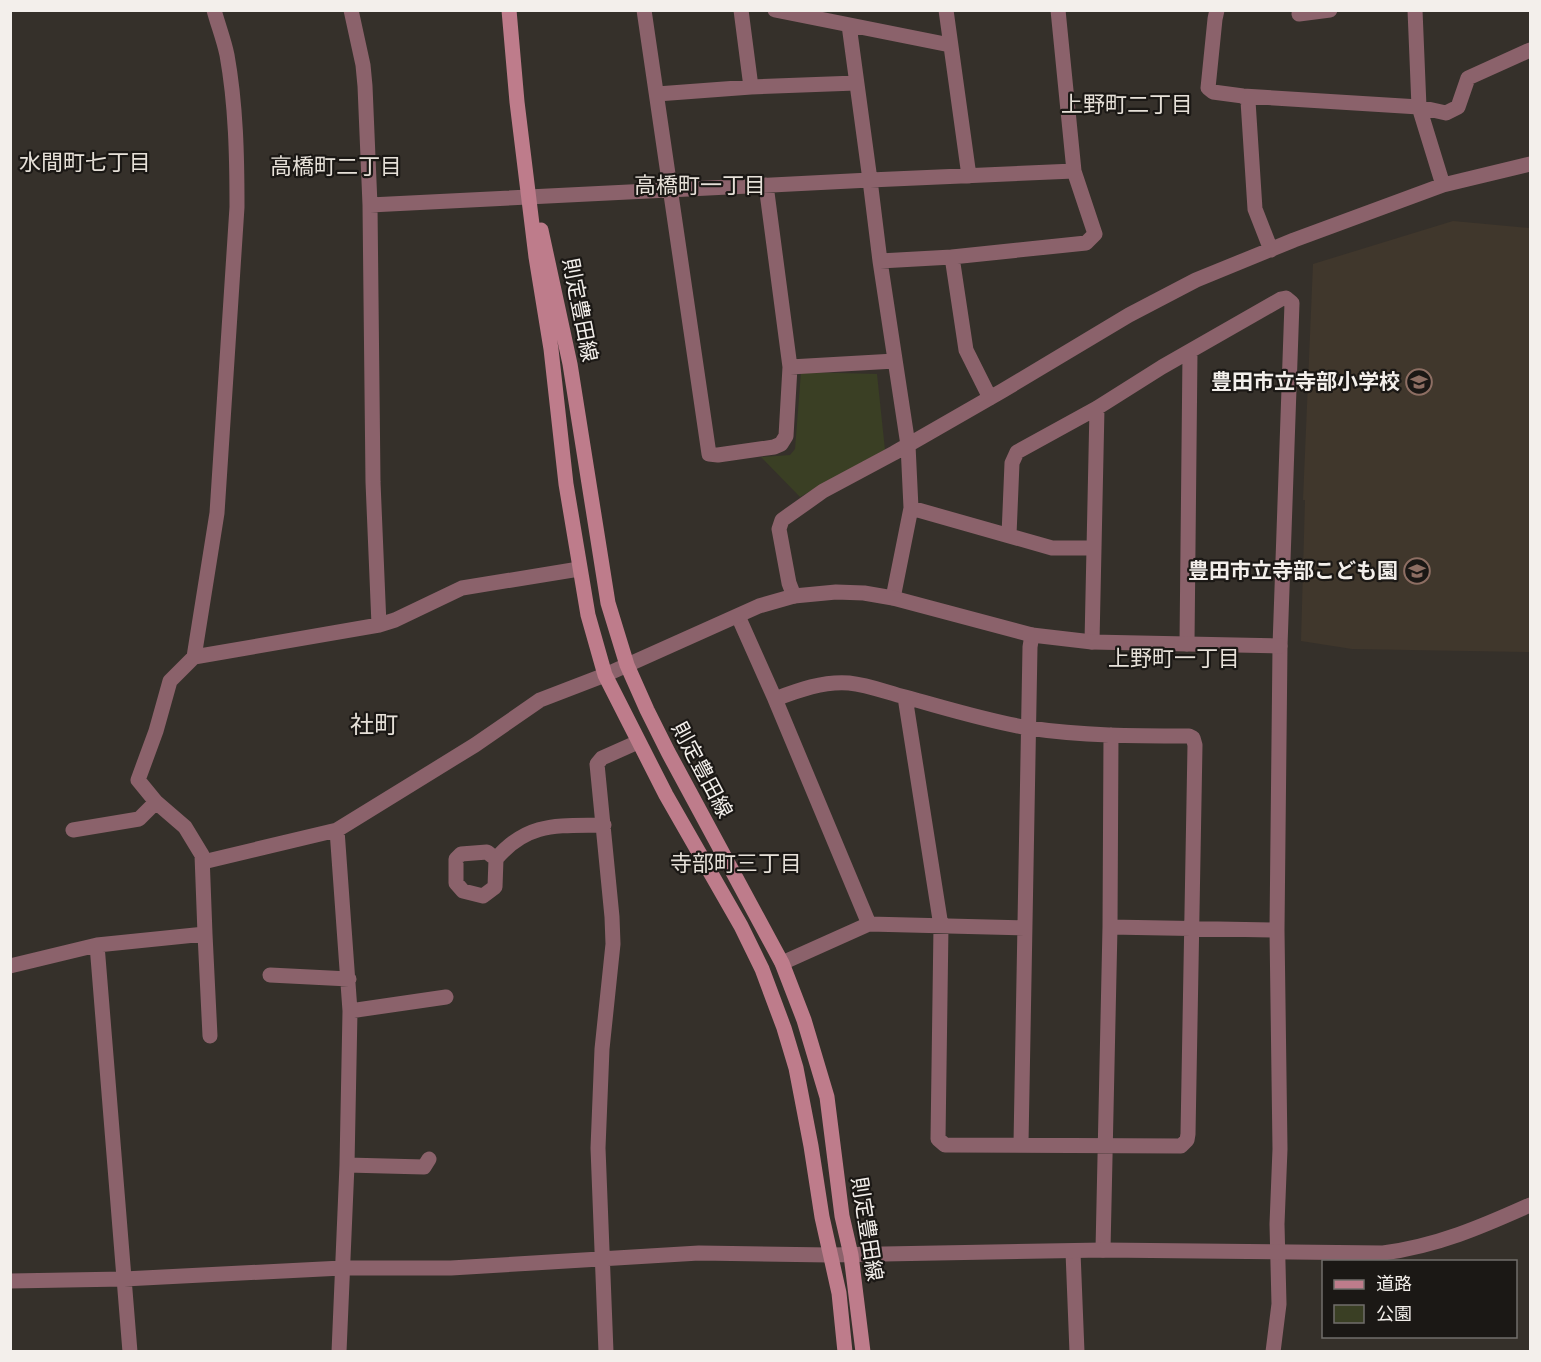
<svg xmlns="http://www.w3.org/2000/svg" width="1541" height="1362" font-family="'Nunito Sans','Noto Sans JP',sans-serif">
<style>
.built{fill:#40372c}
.green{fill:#3a3f24}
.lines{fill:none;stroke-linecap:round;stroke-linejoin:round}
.minor{stroke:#8b626b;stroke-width:15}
.tertiary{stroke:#8b626b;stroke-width:15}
.secondary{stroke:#be7c8b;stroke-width:15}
.labels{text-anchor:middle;stroke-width:4.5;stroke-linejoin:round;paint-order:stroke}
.street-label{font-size:21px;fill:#f3efeb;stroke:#1b1815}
.poi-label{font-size:21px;font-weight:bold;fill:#f3efeb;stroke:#1b1815;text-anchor:end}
.neighbourhood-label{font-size:22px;fill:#e6e0d8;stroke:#1b1815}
.quarter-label{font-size:24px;fill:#e6e0d8;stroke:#1b1815}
</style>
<rect width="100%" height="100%" fill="#35302a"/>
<path class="built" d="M 1453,221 L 1530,228 L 1530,652 L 1352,649 L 1301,641 L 1305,500 L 1303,500 L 1313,264 Z"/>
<path class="green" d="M 801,372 L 877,374 L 885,450 L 800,497 L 761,457 L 790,455 L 795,449 Z"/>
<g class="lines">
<path class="minor" d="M 351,10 L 363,65 L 365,86 L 370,205 L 373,482 L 379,625
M 644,10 L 709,454 L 718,455 L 774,447 L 781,444 L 786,436 L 790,367 L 766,185
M 741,10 L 751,87
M 775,10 L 950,45
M 946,10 L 969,176
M 1217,10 L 1215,19 L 1208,88 L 1213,92 L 1243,96 L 1419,107 L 1446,113 L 1458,107 L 1468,78 L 1530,50
M 1415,10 L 1419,107 L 1443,185
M 1299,14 L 1330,10
M 849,25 L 870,180 L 1074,171
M 657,94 L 751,87 L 856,83
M 1243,96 L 1248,101 L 1255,209 L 1271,250
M 370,205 L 870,180 L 880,261 L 952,257 L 1086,243 L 1095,234 L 1074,171 L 1058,10
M 952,257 L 966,350 L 990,398
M 880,261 L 908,445 L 911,508 L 893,598
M 790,367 L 895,361
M 911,508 L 1052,548 L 1093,548
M 1009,535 L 1012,463 L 1017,452 L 1097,408 L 1162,367 L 1281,299 L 1286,298 L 1292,303 L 1280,646 L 1277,930 L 1280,1149 L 1277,1224 L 1279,1304 L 1273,1352
M 794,596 L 789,583 L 779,529 L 782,520 L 823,491 L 894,453 L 1002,391 L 1129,315 L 1196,280 L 1294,240 L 1443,185 L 1530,164
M 738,616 L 775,699 L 869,924
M 1092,642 L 1097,408
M 1187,644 L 1190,352
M 194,657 L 379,625 L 395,620 L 462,588 L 579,569
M 905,697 C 946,708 987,721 1029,728 C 1082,736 1136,736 1189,736 L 1193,738 L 1195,745 L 1188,1134 L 1187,1140 L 1181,1146 L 945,1145 L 938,1139 L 941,926 Z
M 775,699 C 799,690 823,681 849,683 C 868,685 886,692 905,697
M 73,830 L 139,819 L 156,802
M 337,830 L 350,1011 L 347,1165 L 339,1352
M 496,859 L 487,852 L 461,854 L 456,859 L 456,883 L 463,891 L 483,896 L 495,887 L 496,859 C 528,821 559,826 604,825
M 203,862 L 337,830 L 475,745 L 540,700 L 605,675
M 1110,927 L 1277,930
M 205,934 L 210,1036
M 97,945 L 130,1352
M 782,963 L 869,924 L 1024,928
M 10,966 L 97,945 L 205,934 L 202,855 L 185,827 L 156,802 L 138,780 L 156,731 L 170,681 L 194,657 L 217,513 L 237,207 C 237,157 236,105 227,55 C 224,40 218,25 214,10
M 270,975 L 349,979
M 350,1011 L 446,997
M 1021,1144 L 1030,647 L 1032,635
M 347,1165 L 424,1167 L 429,1159
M 1103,1250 L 1110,927 L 1111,735
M 1073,1252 L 1077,1352
M 10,1281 L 124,1279 L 342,1268 L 451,1268 L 699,1253 L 830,1255
M 606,1352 L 598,1148 L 602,1049 L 613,944 L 612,917 L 597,764 L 602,758 L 638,742"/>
<path class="tertiary" d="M 605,675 L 759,606 L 794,596 L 836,592 L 864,593 L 893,598 L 1032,635 L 1092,642 L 1280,646
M 830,1255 L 1103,1250 L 1383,1253 C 1437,1246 1481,1227 1530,1205"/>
<path class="secondary" d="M 509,10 L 517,102 L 536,257 L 551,349 L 566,484 L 588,615 L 605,675 L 666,795 L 741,926 L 762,969 L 784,1028 L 796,1068 L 811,1146 L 822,1217 L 839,1293 L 845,1352
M 541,230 L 570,364 L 608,603 L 627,665 L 647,710 L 668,752 L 782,963 L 804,1020 L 827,1097 L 842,1216 L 851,1255 L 863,1352"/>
</g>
<defs>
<g id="school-ring" transform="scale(1.35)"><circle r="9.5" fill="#1b1815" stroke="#8d6e63" stroke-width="1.5"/><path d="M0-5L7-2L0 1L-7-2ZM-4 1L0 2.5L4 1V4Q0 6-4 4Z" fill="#8d6e63"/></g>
</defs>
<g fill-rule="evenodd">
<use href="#school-ring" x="1419" y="382"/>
<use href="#school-ring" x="1417" y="571"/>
</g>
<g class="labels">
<g class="street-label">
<text transform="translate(580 310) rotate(79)" y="7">則定豊田線</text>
<text transform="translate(702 770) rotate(62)" y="7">則定豊田線</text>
<text transform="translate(867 1229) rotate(81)" y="7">則定豊田線</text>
</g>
<g class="poi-label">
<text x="1400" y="389">豊田市立寺部小学校</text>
<text x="1398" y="578">豊田市立寺部こども園</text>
</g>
<g class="neighbourhood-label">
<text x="1127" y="112">上野町二丁目</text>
<text x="85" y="170">水間町七丁目</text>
<text x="336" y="174">高橋町二丁目</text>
<text x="700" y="193">高橋町一丁目</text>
<text x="1174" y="666">上野町一丁目</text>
<text x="736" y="871">寺部町三丁目</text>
</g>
<g class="quarter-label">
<text x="374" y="733">社町</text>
</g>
</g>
<rect width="1541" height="1362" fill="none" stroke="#f3efeb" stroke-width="24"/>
<rect x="1322" y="1260" width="195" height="78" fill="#1b1815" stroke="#716e6b" stroke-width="1.5"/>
<rect x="1334" y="1280" width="30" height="9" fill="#be7c8b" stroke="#716e6b" stroke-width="1.5"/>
<text x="1376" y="1290" font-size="18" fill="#f3efeb">道路</text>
<rect x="1334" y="1305" width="30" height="18" fill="#3a3f24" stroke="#716e6b" stroke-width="1.5"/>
<text x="1376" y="1320" font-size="18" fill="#f3efeb">公園</text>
</svg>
